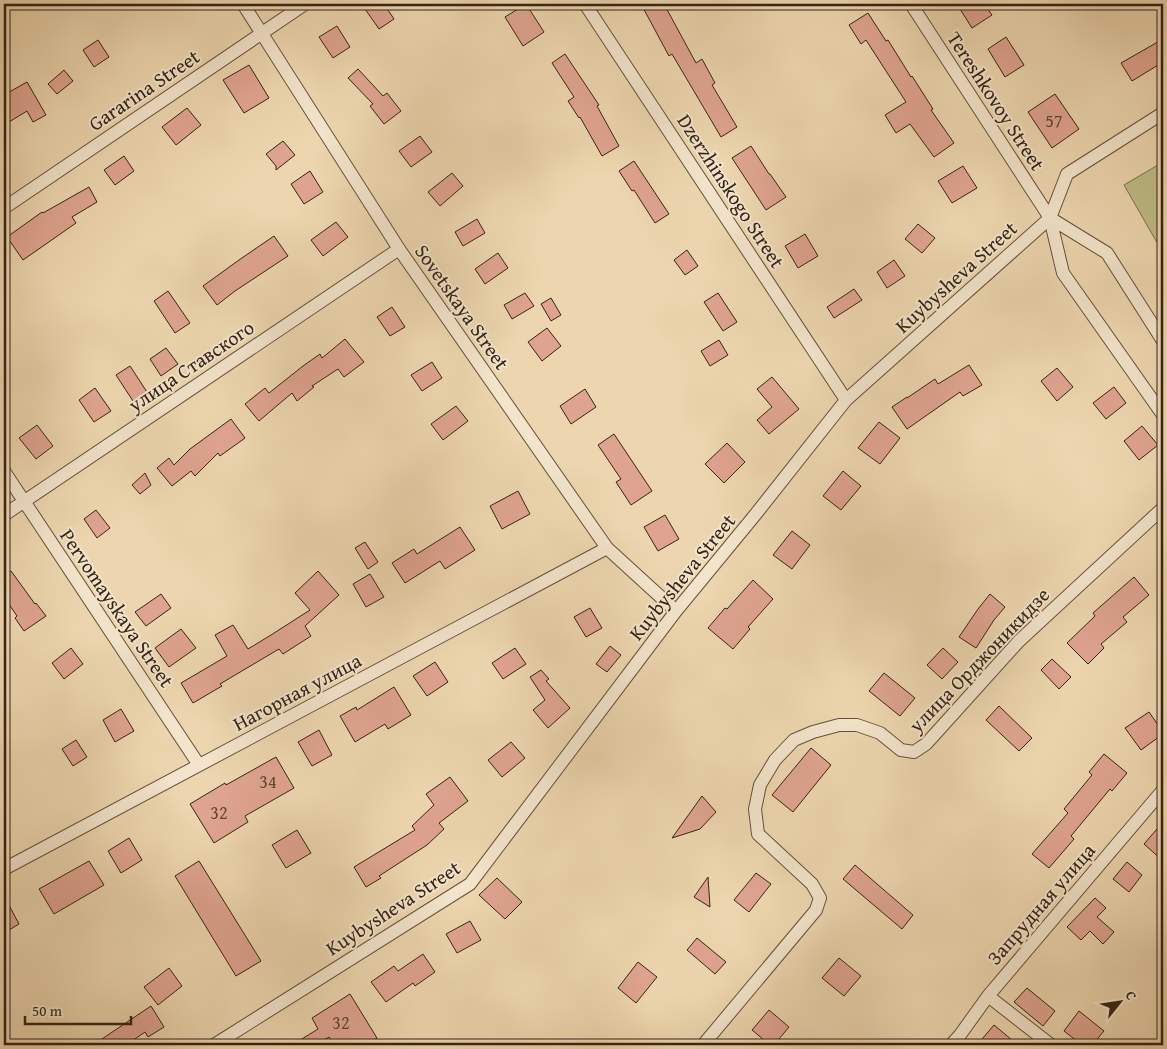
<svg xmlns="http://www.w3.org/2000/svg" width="1167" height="1049" font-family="'Gentium Book Plus',serif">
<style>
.green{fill:#bfbc86;stroke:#7a704e}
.building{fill:#dfa490;stroke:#362315}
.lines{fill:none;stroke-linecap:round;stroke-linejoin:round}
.street-casing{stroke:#64503c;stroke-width:14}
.street{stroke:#f3e4cb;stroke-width:12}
.labels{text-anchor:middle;stroke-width:4;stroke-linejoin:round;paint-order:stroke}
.number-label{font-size:18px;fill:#604334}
.street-label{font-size:20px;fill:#362315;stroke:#f3e4cb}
</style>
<rect width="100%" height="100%" fill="#edd6af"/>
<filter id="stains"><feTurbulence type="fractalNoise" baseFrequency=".004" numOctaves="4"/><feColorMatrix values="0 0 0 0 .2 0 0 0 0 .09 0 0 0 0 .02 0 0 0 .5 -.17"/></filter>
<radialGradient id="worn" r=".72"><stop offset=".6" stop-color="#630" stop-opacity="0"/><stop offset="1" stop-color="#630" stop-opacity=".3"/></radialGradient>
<path class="green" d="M 1163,162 L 1163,253 L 1124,185 Z"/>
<path class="building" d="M 373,4 L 384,4 L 394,19 L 379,29 L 365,9 Z
M 526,4 L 544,32 L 523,46 L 505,17 Z
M 641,4 L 664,4 L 696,63 L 702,59 L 715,83 L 712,85 L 737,127 L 721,137 L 672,54 L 669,56 Z
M 969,4 L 984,4 L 992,15 L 972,28 L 960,9 Z
M 868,13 L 886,41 L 888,40 L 911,77 L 912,76 L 933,109 L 931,110 L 954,143 L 934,157 L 910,124 L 896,133 L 885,115 L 906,102 L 866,40 L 861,44 L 849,25 Z
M 337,26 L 350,47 L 333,58 L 319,37 Z
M 1006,37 L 1024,65 L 1005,77 L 988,49 Z
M 1163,39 L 1163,62 L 1132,81 L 1121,63 Z
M 98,40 L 109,57 L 94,67 L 83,50 Z
M 565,54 L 599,105 L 597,106 L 619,146 L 602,156 L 580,117 L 579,118 L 568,101 L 574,97 L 552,63 Z
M 249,65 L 269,98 L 244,113 L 223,80 Z
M 358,69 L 383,96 L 387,93 L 401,111 L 384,124 L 370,106 L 373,104 L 348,78 Z
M 64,70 L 73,81 L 57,94 L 48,84 Z
M 27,82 L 46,115 L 33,122 L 27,111 L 4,125 L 4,95 Z
M 1055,94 L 1079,129 L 1052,148 L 1028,112 Z
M 187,108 L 201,125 L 176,145 L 162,127 Z
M 420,136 L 432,152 L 411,167 L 399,151 Z
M 283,141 L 295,155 L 276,170 L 276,166 L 266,154 Z
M 751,146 L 769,174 L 770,174 L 786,197 L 766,210 L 732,158 Z
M 124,156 L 134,171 L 115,185 L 104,170 Z
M 634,161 L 669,214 L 655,223 L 634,190 L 632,191 L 619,171 Z
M 963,166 L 977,188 L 952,203 L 938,181 Z
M 310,171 L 323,192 L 304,204 L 291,184 Z
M 452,173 L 463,186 L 440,206 L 428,192 Z
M 89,187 L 97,202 L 72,217 L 76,223 L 23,260 L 7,237 L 42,212 L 43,213 Z
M 477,219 L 485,233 L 463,246 L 455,232 Z
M 336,222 L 348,237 L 323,256 L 311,240 Z
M 918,224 L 935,238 L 922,253 L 905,239 Z
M 805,234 L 818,256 L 798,268 L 785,246 Z
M 274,236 L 288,256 L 235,291 L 217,305 L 203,286 L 239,260 Z
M 687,250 L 698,266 L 685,275 L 674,260 Z
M 498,253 L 508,268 L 485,284 L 475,269 Z
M 894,260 L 905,276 L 887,288 L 877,272 Z
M 854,289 L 862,300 L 834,318 L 827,307 Z
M 168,291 L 190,323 L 175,333 L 154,301 Z
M 525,293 L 534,306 L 512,319 L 504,305 Z
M 718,293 L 737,322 L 723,331 L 704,302 Z
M 551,298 L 561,315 L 551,321 L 541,304 Z
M 392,307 L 405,327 L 390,336 L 377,317 Z
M 547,328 L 561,346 L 542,361 L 528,342 Z
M 345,339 L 364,362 L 344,377 L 338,369 L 312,386 L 314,387 L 297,401 L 292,393 L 259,421 L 245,404 L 265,388 L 269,393 L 303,366 L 320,354 L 322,358 Z
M 719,340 L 728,355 L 710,366 L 701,351 Z
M 166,348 L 178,364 L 161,376 L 150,359 Z
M 432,362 L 442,378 L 422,391 L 411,375 Z
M 969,365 L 982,385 L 963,396 L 960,392 L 907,429 L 892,407 L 907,397 L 907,398 L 935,379 L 938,384 Z
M 130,366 L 147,392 L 133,401 L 116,375 Z
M 1057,368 L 1073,387 L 1057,401 L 1041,381 Z
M 772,377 L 799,409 L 769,434 L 757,420 L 772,407 L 757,389 Z
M 1114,387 L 1126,403 L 1106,419 L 1093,403 Z
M 95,388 L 111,411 L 94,422 L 79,400 Z
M 585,389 L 596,407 L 571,424 L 560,406 Z
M 456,406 L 468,421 L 443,440 L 431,424 Z
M 231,419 L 245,438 L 220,456 L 218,453 L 195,476 L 191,471 L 172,486 L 157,468 L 169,458 L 174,465 L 190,449 Z
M 879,422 L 900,438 L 880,464 L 858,448 Z
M 37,425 L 53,446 L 36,459 L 19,438 Z
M 1142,426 L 1158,445 L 1139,460 L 1124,441 Z
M 614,434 L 652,491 L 631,505 L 616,482 L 621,479 L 598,445 Z
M 727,443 L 745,462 L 724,483 L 705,464 Z
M 843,471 L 861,486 L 841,510 L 823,496 Z
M 145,473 L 151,485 L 140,494 L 132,485 Z
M 518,491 L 530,514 L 502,529 L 490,506 Z
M 96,510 L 110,528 L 97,538 L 84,519 Z
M 665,515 L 679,539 L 658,551 L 644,527 Z
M 460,527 L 475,550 L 445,569 L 440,561 L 405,583 L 392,563 L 414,549 L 417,554 Z
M 792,531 L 810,545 L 792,569 L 773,555 Z
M 365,542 L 378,562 L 368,569 L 355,548 Z
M 11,571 L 35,604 L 36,603 L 46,616 L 24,631 L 15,618 L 17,616 L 4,597 L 4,576 Z
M 318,571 L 339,595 L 305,626 L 311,636 L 283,654 L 279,649 L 220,684 L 222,686 L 193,703 L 181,683 L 227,656 L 215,635 L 233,625 L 248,649 L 271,635 L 310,610 L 295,593 Z
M 370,574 L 384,597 L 366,607 L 353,584 Z
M 1134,577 L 1149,595 L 1123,617 L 1127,622 L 1101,644 L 1104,648 L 1088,664 L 1067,643 L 1095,616 L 1093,613 Z
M 753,580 L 773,599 L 748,627 L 750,629 L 733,649 L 708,628 L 725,608 L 727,609 Z
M 161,594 L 171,608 L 146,626 L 135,612 Z
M 990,594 L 1005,607 L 994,620 L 976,648 L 959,637 L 978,609 Z
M 590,608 L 602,628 L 586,637 L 574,617 Z
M 181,629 L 196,648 L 169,667 L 155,648 Z
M 610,646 L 621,655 L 607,672 L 596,664 Z
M 71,648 L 83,664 L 64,679 L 52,663 Z
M 515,648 L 526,664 L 503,679 L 492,663 Z
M 943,648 L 958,662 L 942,679 L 927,665 Z
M 1052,659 L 1071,677 L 1059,689 L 1041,670 Z
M 435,662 L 448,682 L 427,696 L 413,676 Z
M 541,670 L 549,679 L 546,681 L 570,708 L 548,728 L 533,710 L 545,700 L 530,677 Z
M 884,673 L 915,698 L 900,716 L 869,691 Z
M 394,687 L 411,715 L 388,729 L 385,724 L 355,742 L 340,716 L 356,707 L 357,710 Z
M 999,706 L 1032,738 L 1019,751 L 986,720 Z
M 121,709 L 134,731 L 115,742 L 103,720 Z
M 1149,712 L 1163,732 L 1163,734 L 1141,750 L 1125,728 Z
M 319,730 L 332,755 L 312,766 L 298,742 Z
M 76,740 L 87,757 L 73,766 L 62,749 Z
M 511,742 L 525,758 L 502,777 L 488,760 Z
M 811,748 L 831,765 L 793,812 L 772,795 Z
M 1104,754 L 1127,773 L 1112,791 L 1110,789 L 1071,836 L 1074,839 L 1049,868 L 1032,854 L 1068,813 L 1064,809 L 1092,775 L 1089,772 Z
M 276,757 L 294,788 L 245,816 L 248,822 L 214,843 L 190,804 L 225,783 L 226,785 Z
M 450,777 L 468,801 L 439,823 L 444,829 L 427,845 L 379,876 L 381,878 L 366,887 L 354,867 L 415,830 L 412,826 L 434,805 L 426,794 Z
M 702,796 L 716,812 L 700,829 L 672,838 Z
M 1157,829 L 1163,835 L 1163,861 L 1144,844 Z
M 297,830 L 311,853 L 286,868 L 272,845 Z
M 129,838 L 142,860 L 121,873 L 108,851 Z
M 89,861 L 104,885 L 54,914 L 39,889 Z
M 199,861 L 261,961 L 236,976 L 175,876 Z
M 1127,862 L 1142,875 L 1129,892 L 1113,879 Z
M 855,865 L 913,915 L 902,929 L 843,879 Z
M 756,873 L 771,884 L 749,912 L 734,900 Z
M 708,877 L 710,907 L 694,897 Z
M 497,878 L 522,902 L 505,919 L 479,895 Z
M 4,896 L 19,924 L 4,933 Z
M 1095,898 L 1106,908 L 1097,917 L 1114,932 L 1103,944 L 1090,931 L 1081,940 L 1067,927 Z
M 470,921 L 481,940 L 457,953 L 446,934 Z
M 697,938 L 726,962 L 715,974 L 687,950 Z
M 423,954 L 435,972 L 415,986 L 413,983 L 386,1002 L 371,982 L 394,966 L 398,971 Z
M 839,958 L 861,976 L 844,996 L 822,978 Z
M 638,962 L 657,977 L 636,1003 L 618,988 Z
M 169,968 L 182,986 L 158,1005 L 144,987 Z
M 1027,988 L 1055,1011 L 1043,1026 L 1014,1002 Z
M 350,994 L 377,1038 L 365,1045 L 335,1045 L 329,1037 L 315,1045 L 292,1045 L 318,1029 L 312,1018 Z
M 151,1006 L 164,1027 L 148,1037 L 145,1032 L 126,1045 L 93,1045 Z
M 769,1010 L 789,1027 L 774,1045 L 770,1045 L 752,1030 Z
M 1079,1011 L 1104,1031 L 1092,1045 L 1082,1045 L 1064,1031 Z
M 994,1025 L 1018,1045 L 977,1045 Z"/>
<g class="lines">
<g class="street-casing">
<path id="street" d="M 243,4 L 399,249 L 607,548 L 676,611
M 585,4 L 846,400
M 911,4 L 1050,218 L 1063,273 L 1163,415
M 4,208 L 305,4
M 1050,218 L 1107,253 L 1163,341
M 4,471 L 199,765
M 4,515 L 399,249
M 4,869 L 607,548
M 988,996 L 1051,1045
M 214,1045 L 470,884 L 676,611 L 755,515 L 846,400 L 1050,218 L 1067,174 L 1163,113
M 703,1045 L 816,910 L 820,898 L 812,884 L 758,834 L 755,809 L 760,785 L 775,760 L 794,740 L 813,732 L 839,725 L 857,725 L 880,733 L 901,750 L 914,752 L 926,744 L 1019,641 L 1163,508
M 951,1045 L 960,1035 L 988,996 L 1163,790"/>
</g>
<use href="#street" class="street"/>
</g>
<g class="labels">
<g class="number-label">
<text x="1054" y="127">57</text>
<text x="268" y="788">34</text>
<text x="219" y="819">32</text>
<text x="341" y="1029">32</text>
</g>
<g class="street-label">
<text transform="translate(144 90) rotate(-34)" y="7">Gararina Street</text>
<text transform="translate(996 101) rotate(57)" y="7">Tereshkovoy Street</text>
<text transform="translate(731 191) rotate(57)" y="7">Dzerzhinskogo Street</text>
<text transform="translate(956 277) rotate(-42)" y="7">Kuybysheva Street</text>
<text transform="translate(462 307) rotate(55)" y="7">Sovetskaya Street</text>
<text transform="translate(191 366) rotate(-34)" y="7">улица Ставского</text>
<text transform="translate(682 577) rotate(-51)" y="7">Kuybysheva Street</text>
<text transform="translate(117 608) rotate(56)" y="7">Pervomayskaya Street</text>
<text transform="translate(979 660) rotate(-46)" y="7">улица Орджоникидзе</text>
<text transform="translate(297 692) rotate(-28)" y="7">Нагорная улица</text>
<text transform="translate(1041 904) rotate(-49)" y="7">Запрудная улица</text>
<text transform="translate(393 908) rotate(-33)" y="7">Kuybysheva Street</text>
</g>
</g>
<rect width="1167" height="1049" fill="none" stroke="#edd6af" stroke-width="20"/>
<rect x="5" y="5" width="1157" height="1039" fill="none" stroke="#362315" stroke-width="2.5"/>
<rect x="10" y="10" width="1147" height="1029" fill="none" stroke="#362315"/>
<g transform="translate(1120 1002) rotate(60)" stroke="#f3e4cb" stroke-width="4" paint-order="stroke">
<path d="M0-4L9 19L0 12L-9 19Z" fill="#362315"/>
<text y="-8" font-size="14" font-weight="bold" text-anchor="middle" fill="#362315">С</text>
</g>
<path d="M25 1016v8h106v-8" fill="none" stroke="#362315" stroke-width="2.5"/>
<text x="32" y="1016" font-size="15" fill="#362315" stroke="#f3e4cb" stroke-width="4" paint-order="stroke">50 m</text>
<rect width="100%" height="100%" filter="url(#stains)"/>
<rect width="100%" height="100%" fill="url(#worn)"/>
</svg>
